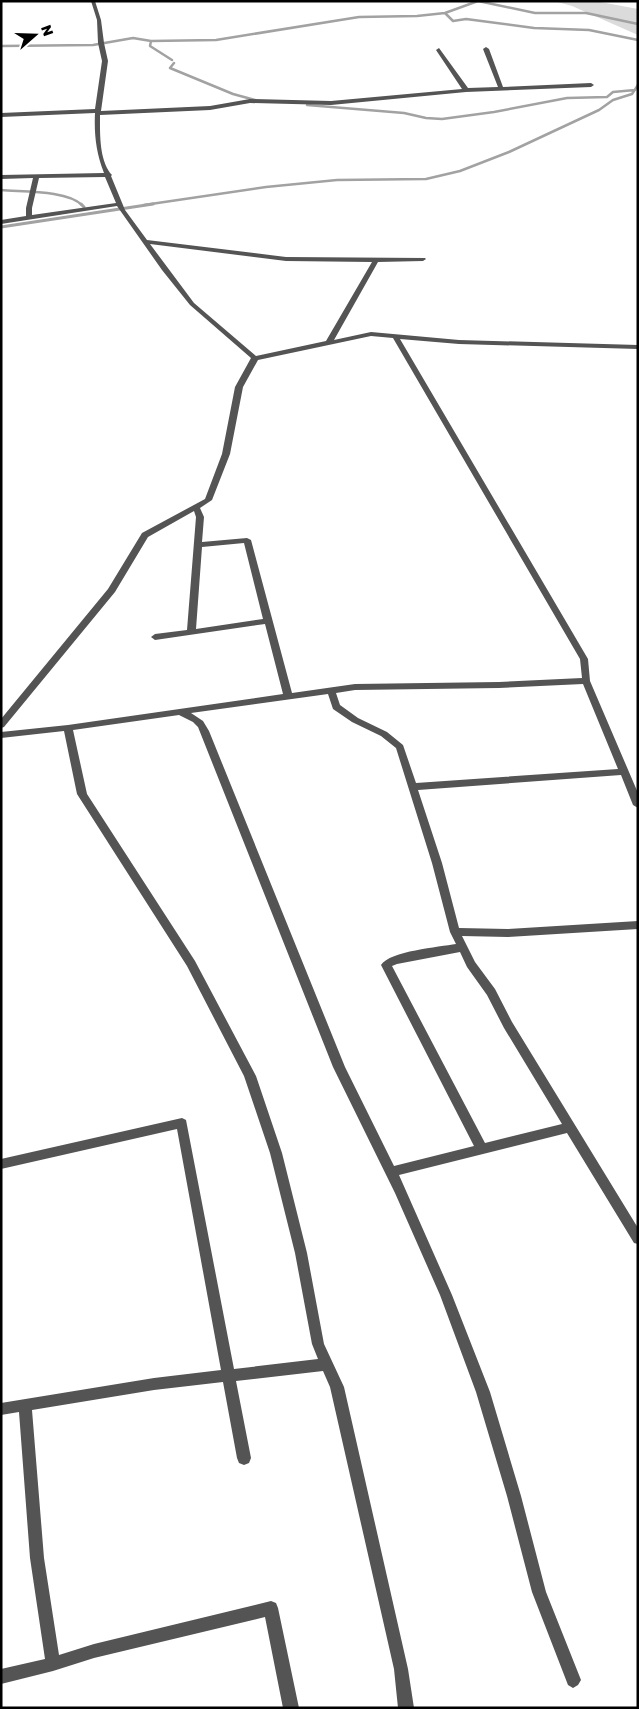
<svg xmlns="http://www.w3.org/2000/svg" width="639" height="1709" font-family="'Golos Text',sans-serif">
<style>
.green{fill:#dbdbdb}
.lines{fill:none;stroke-linecap:round;stroke-linejoin:round}
.stream-far1{stroke:#a2a2a2;stroke-width:2.5}
.stream{stroke:#a2a2a2;stroke-width:3}
.street{fill:#545454;fill-rule:evenodd}
</style>
<rect width="100%" height="100%" fill="#fff"/>
<path class="green" d="M 554,1 L 595,1 L 638,9 L 638,35 L 572,6 Z"/>
<g class="lines">
<path class="stream-far1" d="M 478,1 L 535,13 L 586,13 L 638,24
M 445,13 L 453,21 L 466,19 L 534,28 L 589,30 L 638,40
M 151,41 L 150,46 L 172,60
M 1,46 L 93,45 L 133,38 L 151,41 L 216,40 L 359,17 L 417,16 L 445,13 L 478,1
M 174,63 L 170,68 L 233,94 L 255,100
M 307,105 L 404,113 L 426,118 L 442,119 L 494,112 L 567,98 L 607,97 L 613,92 L 635,90
M 1,190 C 23,192 67,190 82,205
M 144,205 L 266,187 L 337,180 L 426,179 L 460,171 L 509,152 L 599,110 L 613,100 L 632,94 L 638,85"/>
<path class="stream" d="M 81,204 L 84,207
M 1,227 L 153,204"/>
<path class="street" d="M 91,1 L 95,1 L 101,20 L 104,43 L 108,61 L 101,111 L 210,106 L 250,99 L 331,101 L 462,89 L 436,50 L 439,48 L 468,88 L 498,87 L 483,49 L 486,47 L 489,49 L 503,87 L 591,83 L 594,85 L 591,87 L 466,92 L 331,105 L 250,103 L 210,110 L 100,115 C 100,133 99,161 112,175 L 111,176 L 125,210 L 147,240 L 286,257 L 425,258 L 426,259 L 423,261 L 378,262 L 334,340 L 371,332 L 459,340 L 638,345 L 638,349 L 459,344 L 400,339 L 588,659 L 590,681 L 638,793 L 638,808 L 633,805 L 621,775 L 418,790 L 442,863 L 459,928 L 508,929 L 638,921 L 638,929 L 508,937 L 462,936 L 475,962 L 495,989 L 512,1022 L 638,1228 L 638,1244 L 634,1243 L 567,1133 L 399,1175 L 452,1295 L 490,1392 L 521,1496 L 546,1592 L 581,1680 L 578,1685 L 573,1688 L 568,1685 L 532,1592 L 507,1496 L 476,1392 L 440,1295 L 395,1193 L 333,1067 L 198,727 L 193,722 L 179,715 L 73,730 L 87,794 L 195,961 L 256,1076 L 282,1153 L 307,1253 L 324,1344 L 344,1387 L 408,1669 L 414,1708 L 398,1708 L 394,1669 L 330,1387 L 323,1371 L 236,1381 L 251,1458 L 249,1463 L 244,1465 L 239,1463 L 237,1458 L 223,1382 L 154,1390 L 32,1410 L 44,1558 L 59,1655 L 94,1644 L 271,1601 L 276,1603 L 278,1608 L 299,1708 L 283,1708 L 265,1617 L 94,1658 L 53,1671 L 1,1684 L 1,1669 L 45,1659 L 30,1558 L 19,1412 L 1,1415 L 1,1403 L 154,1378 L 221,1370 L 177,1129 L 1,1169 L 1,1159 L 182,1118 L 186,1120 L 234,1369 L 318,1359 L 312,1344 L 295,1253 L 270,1153 L 244,1076 L 187,966 L 77,794 L 64,731 L 1,738 L 1,732 L 68,725 L 283,694 L 265,624 L 155,640 L 151,637 L 155,634 L 187,630 L 196,517 L 194,511 L 148,537 L 115,592 L 4,727 L 1,728 L 1,719 L 108,589 L 142,533 L 205,499 L 222,454 L 235,387 L 251,358 L 190,305 L 162,270 L 117,206 L 1,224 L 1,220 L 26,216 L 26,208 L 33,178 L 1,179 L 1,175 L 104,173 C 96,153 94,134 95,113 L 1,117 L 1,113 L 95,109 L 102,61 L 98,43 L 97,20 ZM 105,177 L 116,203 L 32,215 L 32,208 L 39,178 ZM 150,244 L 286,261 L 372,262 L 326,341 L 256,356 L 194,303 ZM 371,336 L 393,338 L 580,659 L 582,678 L 499,682 L 355,684 L 292,693 L 251,540 L 247,538 L 202,542 L 204,517 L 200,508 L 212,500 L 230,454 L 243,387 L 258,360 ZM 244,543 L 263,619 L 196,629 L 202,547 ZM 583,684 L 618,769 L 416,783 L 403,745 L 387,732 L 358,718 L 340,705 L 336,693 L 355,690 L 499,688 ZM 328,694 L 333,709 L 352,722 L 381,736 L 396,748 L 432,863 L 450,932 L 456,944 C 439,947 390,951 381,965 L 474,1146 L 394,1166 L 345,1067 L 209,731 L 203,721 L 191,713 ZM 460,952 L 467,967 L 487,995 L 504,1028 L 562,1124 L 485,1143 L 392,966 L 397,964 Z"/>
</g>
<rect width="639" height="1709" fill="none" stroke="#000000" stroke-width="5"/>
<g transform="translate(35 35) rotate(70)" stroke="#ffffff" stroke-width="4" paint-order="stroke">
<path d="M0-4L9 19L0 12L-9 19Z" fill="#000000"/>
<text y="-8" font-size="14" font-weight="bold" text-anchor="middle" fill="#000000">N</text>
</g>
</svg>
